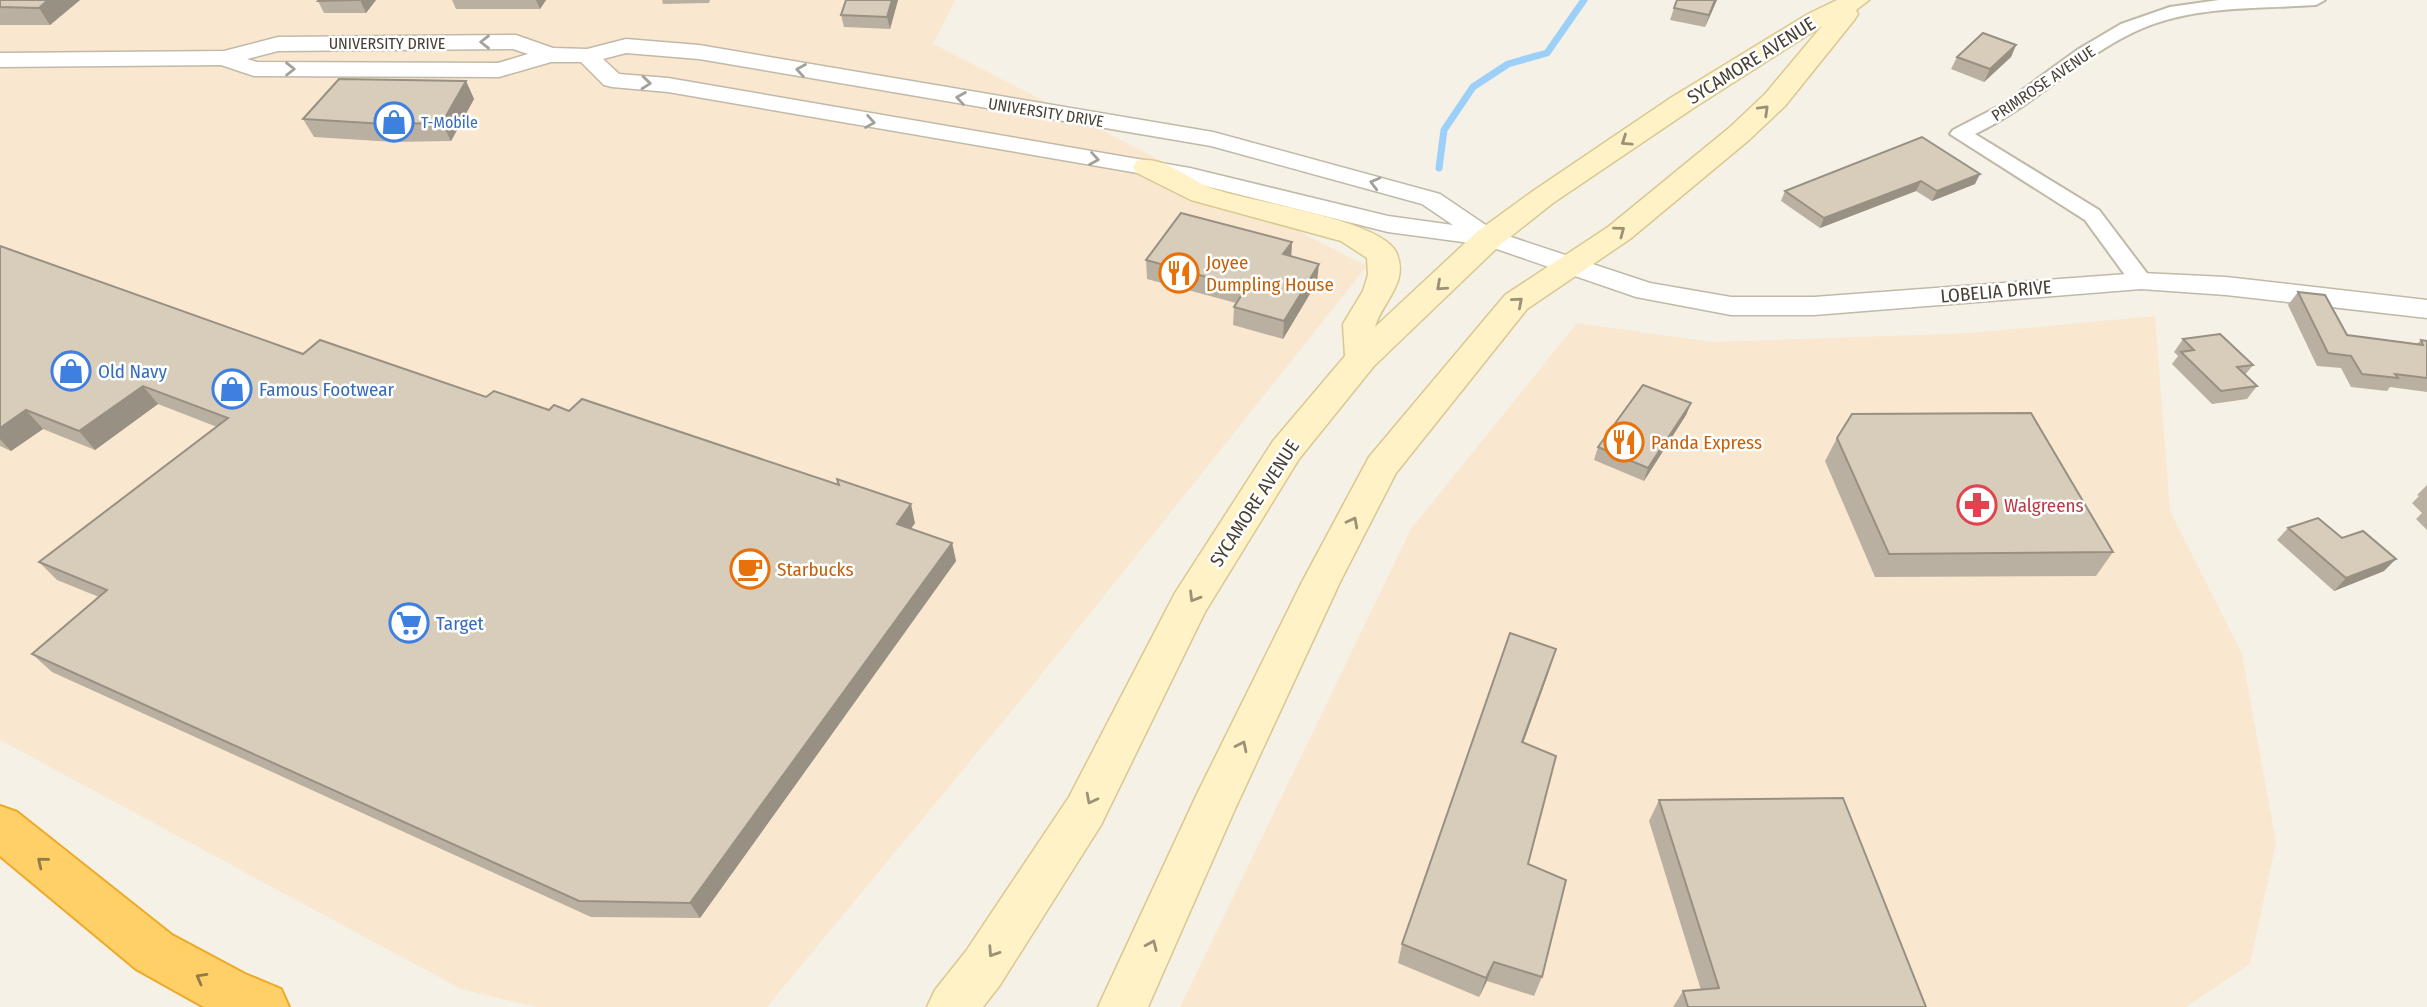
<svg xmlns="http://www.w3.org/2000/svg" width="2427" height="1007" font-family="'Fira Sans Condensed',sans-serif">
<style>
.commercial{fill:#f9e8cf}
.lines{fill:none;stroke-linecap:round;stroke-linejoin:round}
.stream{stroke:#9dd0f8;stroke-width:7}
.minor-casing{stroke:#c1b9a8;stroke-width:4}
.tertiary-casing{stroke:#c1b9a8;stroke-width:3}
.secondary-casing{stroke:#d9c891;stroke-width:3}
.motorway-casing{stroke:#eda928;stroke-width:4}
.minor{fill:#fff;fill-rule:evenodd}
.tertiary{fill:#fff;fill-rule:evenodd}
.secondary{fill:#fff2c6;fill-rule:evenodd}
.motorway{fill:#ffd067;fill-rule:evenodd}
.wall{fill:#bab0a1}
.shaded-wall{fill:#979083}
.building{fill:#d8cdbb;stroke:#979083;stroke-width:2}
.oneway{stroke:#a4a09a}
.oneway2{stroke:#9b9176}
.oneway3{stroke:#927a49}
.labels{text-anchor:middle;stroke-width:5;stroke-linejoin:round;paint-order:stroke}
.far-street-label{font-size:16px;fill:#494135;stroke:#fff}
.far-shop-label{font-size:16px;fill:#366cbe;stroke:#fff;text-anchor:start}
.street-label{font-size:19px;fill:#494135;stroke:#fff}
.food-label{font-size:19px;fill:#c56008;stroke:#fff;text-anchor:start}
.shop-label{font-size:19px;fill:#366cbe;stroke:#fff;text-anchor:start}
.health-label{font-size:19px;fill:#be3a42;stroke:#fff;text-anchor:start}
</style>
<rect width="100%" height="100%" fill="#f5f1e6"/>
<path class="commercial" d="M 0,0 L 955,0 L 933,44 L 1367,266 L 1029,690 L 767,1007 L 536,1007 L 461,989 L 0,740 Z
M 2155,316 L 2170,511 L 2242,654 L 2276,843 L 2250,964 L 2186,1007 L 1180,1007 L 1411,529 L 1577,323 L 1712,342 L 1973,333 Z"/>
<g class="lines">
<path class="stream" d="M 1439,168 L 1444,130 L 1473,87 L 1508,64 L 1547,53 L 1584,0"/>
<g class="minor-casing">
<path id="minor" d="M 2219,0 L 2325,0 L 2316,5 C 2255,9 2188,5 2132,33 C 2075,61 2032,107 1975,134 L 2099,210 L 2149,276 L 2152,281 L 2149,286 L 2133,286 L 2085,220 L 1950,134 L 1953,130 L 2003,104 L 2077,50 L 2121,24 L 2170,7 Z"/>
</g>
<g class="tertiary-casing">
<path id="tertiary" d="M 516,35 L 553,48 L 587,49 L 626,39 L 699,45 L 1213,132 L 1440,194 L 1496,232 L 1650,283 L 1731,297 L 1814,297 L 2141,273 L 2226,277 L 2427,300 L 2427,318 L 2226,295 L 2141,289 L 1814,315 L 1731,315 L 1636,297 L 1485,245 L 1388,232 L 1190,182 L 668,92 L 612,87 L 604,85 L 581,62 L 551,62 L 499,77 L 254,76 L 221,65 L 0,67 L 0,53 L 224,51 L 278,37 ZM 513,49 L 528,54 L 498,63 L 257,62 L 247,59 L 278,51 ZM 626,53 L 699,59 L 1211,146 L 1422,204 L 1453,225 L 1388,216 L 1190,168 L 668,78 L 619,74 L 603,59 Z"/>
</g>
<g class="secondary-casing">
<path id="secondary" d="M 1837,0 L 1869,0 L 1856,10 L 1858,14 L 1855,19 L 1785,106 L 1749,140 L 1630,239 L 1527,309 L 1396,473 L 1340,582 L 1235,809 L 1148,1007 L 1098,1007 L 1197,794 L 1302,582 L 1369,457 L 1505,295 L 1608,227 L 1729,128 L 1765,94 L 1822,26 L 1692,109 L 1553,203 L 1500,245 L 1374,366 L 1299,459 L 1205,612 L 1101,825 L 1000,985 L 983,1007 L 927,1007 L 935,990 L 966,951 L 1069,797 L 1175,593 L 1273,441 L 1345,356 L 1343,324 L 1363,291 L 1368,275 L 1367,258 L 1341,241 L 1191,200 L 1137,173 L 1133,167 L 1137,161 C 1163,155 1188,179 1211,188 C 1248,202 1380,219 1396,252 C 1410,282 1382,302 1375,327 L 1478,231 L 1533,191 L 1672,97 L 1808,14 Z"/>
</g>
<g class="motorway-casing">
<path id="motorway" d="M 0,806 L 17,812 L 172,935 L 245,974 L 281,989 L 289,1007 L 204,1007 L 136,969 L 0,856 Z"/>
</g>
<use href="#minor" class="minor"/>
<use href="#tertiary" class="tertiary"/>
<use href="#secondary" class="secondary"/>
<use href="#motorway" class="motorway"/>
</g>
<path class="wall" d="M 0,0 L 80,0 L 50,25 L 0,25 Z
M 376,0 L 366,13 L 324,13 L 318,1 Z
M 452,0 L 546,0 L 540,9 L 456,9 Z
M 662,0 L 710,0 L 709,3 L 663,4 Z
M 846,0 L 898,0 L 890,29 L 844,27 L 841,15 Z
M 1717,0 L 1705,27 L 1670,20 L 1674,8 Z
M 2016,45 L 2011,57 L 1984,82 L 1951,69 L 1957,57 Z
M 466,81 L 474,99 L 451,141 L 394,142 L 314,137 L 303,119 Z
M 1922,137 L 1975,184 L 1932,201 L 1916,191 L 1820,228 L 1781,201 L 1785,191 Z
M 1292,242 L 1291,256 L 1317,282 L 1283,339 L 1233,325 L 1234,307 L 1236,303 L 1147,279 L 1146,260 Z
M 0,246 L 303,354 L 486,397 L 549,410 L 569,411 L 915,523 L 911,529 L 952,543 L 956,561 L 700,918 L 591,917 L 52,672 L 32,654 L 99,597 L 57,580 L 39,562 L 217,427 L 158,404 L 95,450 L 43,429 L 11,451 L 0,446 Z
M 2298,292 L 2347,335 L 2417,344 L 2421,340 L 2427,341 L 2427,392 L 2390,387 L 2387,391 L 2351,387 L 2341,368 L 2317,366 L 2288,305 Z
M 2183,339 L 2253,365 L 2245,375 L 2257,386 L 2247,399 L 2212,404 L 2172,364 L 2178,356 L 2174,352 Z
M 1691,403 L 1686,415 L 1644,481 L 1594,460 L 1598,447 Z
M 1837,438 L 2113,552 L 2096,576 L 1875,577 L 1825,461 Z
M 2427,485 L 2427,530 L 2416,519 L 2422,513 L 2412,503 L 2419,496 L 2417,495 Z
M 2288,528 L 2342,538 L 2384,571 L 2334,591 L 2277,540 Z
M 1549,671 L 1523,742 L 1528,864 L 1542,977 L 1534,996 L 1487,981 L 1479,997 L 1398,963 L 1402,944 Z
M 1659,800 L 1926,1007 L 1673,1007 L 1683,991 L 1701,990 L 1649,821 Z"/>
<path class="shaded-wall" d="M 48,0 L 80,0 L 50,25 L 39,8 Z
M 360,0 L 376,0 L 366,13 Z
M 536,0 L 546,0 L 540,9 Z
M 892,0 L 898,0 L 890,29 L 887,17 Z
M 1715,0 L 1717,0 L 1705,27 L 1709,15 Z
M 2016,45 L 2011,57 L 1984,82 L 1990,69 Z
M 466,81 L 474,99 L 451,141 L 442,123 Z
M 1980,174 L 1975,184 L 1932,201 L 1937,191 Z
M 1921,181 L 1916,191 L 1820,228 L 1824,218 Z
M 1292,242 L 1291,260 L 1283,254 Z
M 1319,264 L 1317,282 L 1283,339 L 1284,321 Z
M 143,386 L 158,404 L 95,450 L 79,431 Z
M 1691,403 L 1686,415 L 1644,481 L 1648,468 Z
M 26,410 L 43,429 L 11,451 L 0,439 L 0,428 Z
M 911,504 L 915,523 L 901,542 L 897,524 Z
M 952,543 L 956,561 L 700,918 L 690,903 Z
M 2396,559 L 2384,571 L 2334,591 L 2346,578 Z
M 1556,649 L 1549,671 L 1516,763 L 1522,742 Z
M 1494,962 L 1487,981 L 1479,997 L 1486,978 Z"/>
<path class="building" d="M 0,0 L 48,0 L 39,8 L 0,7 Z
M 319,0 L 360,0 L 318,1 Z
M 846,0 L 892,0 L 887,17 L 841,15 Z
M 1677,0 L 1715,0 L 1709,15 L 1674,8 Z
M 1983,33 L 2016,45 L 1990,69 L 1957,57 Z
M 339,79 L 466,81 L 442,123 L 385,124 L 303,119 Z
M 1922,137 L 1980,174 L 1937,191 L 1921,181 L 1824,218 L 1785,191 Z
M 1181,213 L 1292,242 L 1283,254 L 1319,264 L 1284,321 L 1234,307 L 1246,288 L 1146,260 Z
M 0,246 L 303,354 L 320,340 L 486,397 L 494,391 L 549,410 L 554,405 L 569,411 L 582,399 L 839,485 L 837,479 L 911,504 L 897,524 L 952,543 L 690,903 L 579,901 L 32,654 L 107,590 L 39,562 L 228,418 L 143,386 L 79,431 L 26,410 L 0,428 Z
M 2298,292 L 2325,295 L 2347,335 L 2423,345 L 2421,340 L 2427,341 L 2427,378 L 2395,374 L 2398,378 L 2362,374 L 2351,356 L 2328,353 Z
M 2220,334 L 2253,365 L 2237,367 L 2257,386 L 2221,391 L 2181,352 L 2194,350 L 2183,339 Z
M 1643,385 L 1691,403 L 1648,468 L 1598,447 Z
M 2031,413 L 2113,552 L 1889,554 L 1837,438 L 1852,414 Z
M 2318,518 L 2342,538 L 2363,531 L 2396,559 L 2346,578 L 2288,528 Z
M 1510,633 L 1556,649 L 1522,742 L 1556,756 L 1528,864 L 1566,880 L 1542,977 L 1494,962 L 1486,978 L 1402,944 Z
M 1843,798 L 1926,1007 L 1688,1007 L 1683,991 L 1719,988 L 1659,800 Z"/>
<defs><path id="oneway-chevron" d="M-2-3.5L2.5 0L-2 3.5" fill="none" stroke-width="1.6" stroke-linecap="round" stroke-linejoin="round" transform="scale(1.75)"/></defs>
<g class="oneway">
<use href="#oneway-chevron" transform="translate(485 42) rotate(180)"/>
<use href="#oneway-chevron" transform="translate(290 69)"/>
<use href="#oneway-chevron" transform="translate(801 70) rotate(-170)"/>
<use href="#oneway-chevron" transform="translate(646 83) rotate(5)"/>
<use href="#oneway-chevron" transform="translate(961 98) rotate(-171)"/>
<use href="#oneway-chevron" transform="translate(870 122) rotate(10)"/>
<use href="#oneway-chevron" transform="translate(1094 159) rotate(9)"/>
<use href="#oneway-chevron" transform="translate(1375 183) rotate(-165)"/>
</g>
<g class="oneway2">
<use href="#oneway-chevron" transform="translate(1764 110) rotate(-44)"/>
<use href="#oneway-chevron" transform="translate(1626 141) rotate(146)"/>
<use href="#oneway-chevron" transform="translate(1620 231) rotate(-37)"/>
<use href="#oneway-chevron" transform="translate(1441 286) rotate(138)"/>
<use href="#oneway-chevron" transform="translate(1518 302) rotate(-41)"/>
<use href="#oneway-chevron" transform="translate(1353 522) rotate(-62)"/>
<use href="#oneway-chevron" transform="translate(1194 597) rotate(121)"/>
<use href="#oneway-chevron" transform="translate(1242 746) rotate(-64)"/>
<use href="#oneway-chevron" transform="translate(1091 799) rotate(117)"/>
<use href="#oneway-chevron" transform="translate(1152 945) rotate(-66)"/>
<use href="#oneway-chevron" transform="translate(993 952) rotate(123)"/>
</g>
<g class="oneway3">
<use href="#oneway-chevron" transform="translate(42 862) rotate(-141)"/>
<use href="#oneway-chevron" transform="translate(201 978) rotate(-151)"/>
</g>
<defs>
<g id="shop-ring" transform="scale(2.0125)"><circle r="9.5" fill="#fff" stroke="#3f7fe0" stroke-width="1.5"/><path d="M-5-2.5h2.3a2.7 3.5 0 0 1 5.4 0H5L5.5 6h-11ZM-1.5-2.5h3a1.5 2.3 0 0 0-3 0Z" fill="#3f7fe0"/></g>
<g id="restaurant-ring" transform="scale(2.0125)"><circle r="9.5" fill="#fff" stroke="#e8710a" stroke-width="1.5"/><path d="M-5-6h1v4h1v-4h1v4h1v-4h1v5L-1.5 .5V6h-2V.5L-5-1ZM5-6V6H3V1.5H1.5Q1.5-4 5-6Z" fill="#e8710a"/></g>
<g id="pharmacy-ring" transform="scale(2.0125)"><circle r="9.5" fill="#fff" stroke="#e0444e" stroke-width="1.5"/><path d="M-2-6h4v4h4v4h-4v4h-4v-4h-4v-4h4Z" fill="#e0444e"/></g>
<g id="cafe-ring" transform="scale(2.0125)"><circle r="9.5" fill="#fff" stroke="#e8710a" stroke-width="1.5"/><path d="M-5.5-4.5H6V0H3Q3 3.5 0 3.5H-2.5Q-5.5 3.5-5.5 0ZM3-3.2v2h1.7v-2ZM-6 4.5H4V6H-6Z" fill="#e8710a"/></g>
<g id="supermarket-ring" transform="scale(2.0125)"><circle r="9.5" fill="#fff" stroke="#3f7fe0" stroke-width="1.5"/><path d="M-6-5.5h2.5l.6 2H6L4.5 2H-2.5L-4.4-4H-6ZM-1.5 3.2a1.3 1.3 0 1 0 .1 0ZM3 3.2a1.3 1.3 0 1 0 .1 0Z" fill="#3f7fe0"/></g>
</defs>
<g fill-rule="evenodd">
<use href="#shop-ring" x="394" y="122"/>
<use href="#restaurant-ring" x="1179" y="273"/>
<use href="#shop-ring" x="71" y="371"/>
<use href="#shop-ring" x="232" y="389"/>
<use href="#restaurant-ring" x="1624" y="442"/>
<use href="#pharmacy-ring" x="1977" y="505"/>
<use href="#cafe-ring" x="750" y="569"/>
<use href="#supermarket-ring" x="409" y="623"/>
</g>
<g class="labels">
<g class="far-street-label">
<text x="387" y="49">UNIVERSITY DRIVE</text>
<text transform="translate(2043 83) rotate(-34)" y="6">PRIMROSE AVENUE</text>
<text transform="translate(1046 112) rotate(9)" y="6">UNIVERSITY DRIVE</text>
</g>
<g class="far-shop-label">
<text x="421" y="128">T-Mobile</text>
</g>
<g class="street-label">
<text transform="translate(1751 60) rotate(-32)" y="7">SYCAMORE AVENUE</text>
<text transform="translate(1996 291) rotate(-5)" y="7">LOBELIA DRIVE</text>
<text transform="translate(1254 503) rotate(-57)" y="7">SYCAMORE AVENUE</text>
</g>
<g class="food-label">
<text x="1206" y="269">Joyee<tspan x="1206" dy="22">Dumpling House</tspan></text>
<text x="1651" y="449">Panda Express</text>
<text x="777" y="576">Starbucks</text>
</g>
<g class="shop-label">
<text x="98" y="378">Old Navy</text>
<text x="259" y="396">Famous Footwear</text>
<text x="436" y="630">Target</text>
</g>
<g class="health-label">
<text x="2004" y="512">Walgreens</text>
</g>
</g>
</svg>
